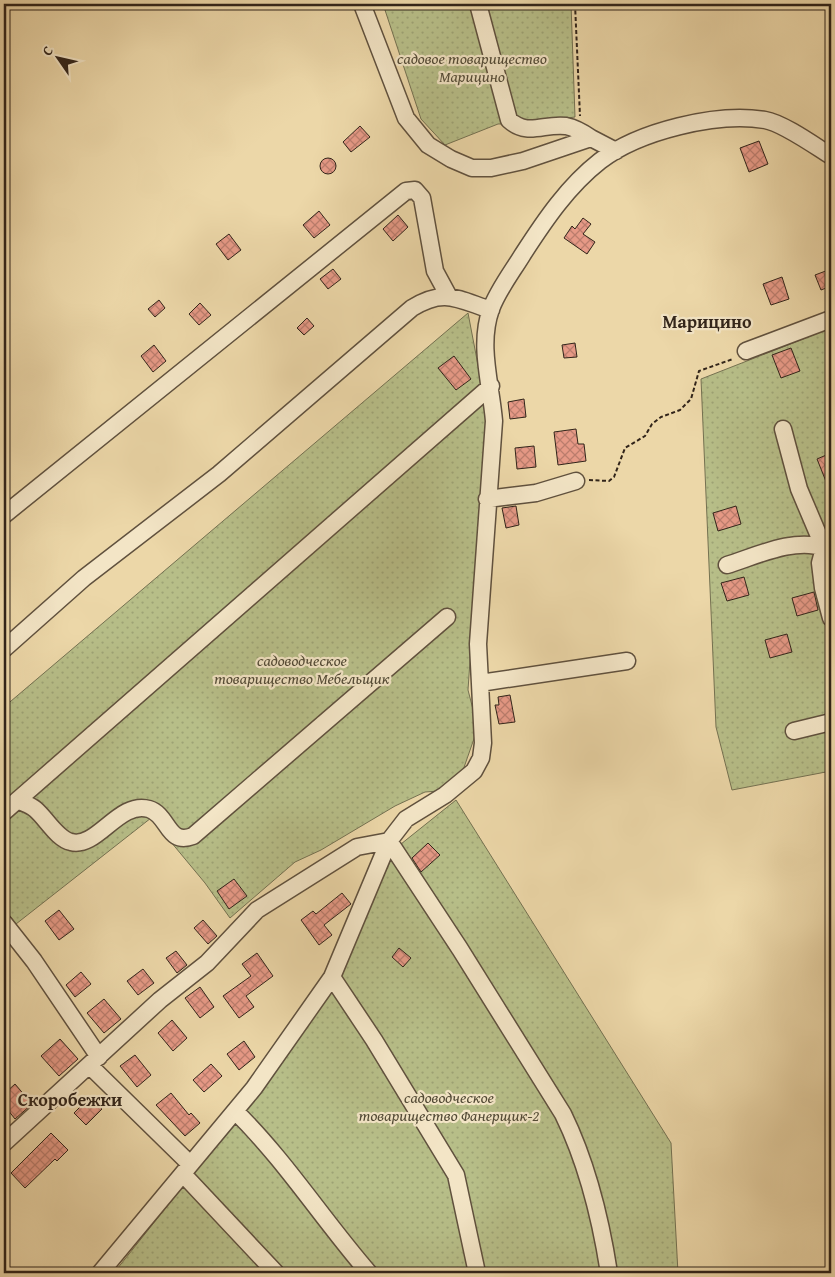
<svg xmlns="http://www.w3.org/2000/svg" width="835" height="1277" font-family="'Gentium Book Plus',serif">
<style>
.garden{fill:url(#garden-dots);stroke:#747151}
.building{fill:url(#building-cross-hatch);stroke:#31241a}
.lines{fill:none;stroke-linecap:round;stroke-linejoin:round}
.minor-casing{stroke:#60513e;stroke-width:19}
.path{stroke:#31241a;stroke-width:2;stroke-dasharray:4 2.5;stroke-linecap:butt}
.minor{stroke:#f3e5c6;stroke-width:16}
.labels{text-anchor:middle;stroke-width:4.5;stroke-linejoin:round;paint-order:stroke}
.park-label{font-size:16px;font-style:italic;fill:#524a36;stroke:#f3e5c6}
.neighbourhood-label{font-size:18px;font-weight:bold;fill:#31241a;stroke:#f3e5c6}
</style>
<defs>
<pattern id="garden-dots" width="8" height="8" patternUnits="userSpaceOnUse" patternTransform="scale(1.25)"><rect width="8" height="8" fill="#b7be88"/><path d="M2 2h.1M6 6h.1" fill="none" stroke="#9ea375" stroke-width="1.8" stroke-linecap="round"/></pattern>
<pattern id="building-cross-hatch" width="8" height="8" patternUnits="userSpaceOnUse" patternTransform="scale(1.25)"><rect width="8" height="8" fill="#e69986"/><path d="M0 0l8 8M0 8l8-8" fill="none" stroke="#bb7d6d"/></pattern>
</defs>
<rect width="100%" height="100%" fill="#ecd7a8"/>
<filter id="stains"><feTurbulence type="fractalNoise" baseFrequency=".004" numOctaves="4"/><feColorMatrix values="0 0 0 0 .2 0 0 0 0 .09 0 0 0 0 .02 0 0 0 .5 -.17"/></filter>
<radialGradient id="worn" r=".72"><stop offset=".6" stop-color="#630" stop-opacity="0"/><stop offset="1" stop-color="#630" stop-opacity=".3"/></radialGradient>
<path class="garden" d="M 383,4 L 571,4 L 575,117 L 530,123 L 498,124 L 445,145 L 421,119 Z
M 468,313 L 487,412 L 468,690 L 476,721 L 476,733 L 461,776 L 439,791 L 425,792 L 395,806 L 321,850 L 295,862 L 230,918 L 205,883 L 151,818 L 16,924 L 4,908 L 4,707 Z
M 831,328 L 831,771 L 732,790 L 716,727 L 701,379 Z
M 456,800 L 671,1143 L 678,1273 L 285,1273 L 192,1172 L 342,969 L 396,848 Z
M 184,1185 L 265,1273 L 122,1273 L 117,1269 Z"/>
<path class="building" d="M 360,126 L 370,137 L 351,152 L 343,142 Z
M 759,141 L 768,164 L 749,172 L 740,148 Z
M320 166a8 8 0 1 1 16 0a8 8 0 1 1-16 0Z
M 319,211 L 330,225 L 314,238 L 303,225 Z
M 398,215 L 408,227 L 393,241 L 383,229 Z
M 583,218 L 591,224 L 583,234 L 595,242 L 587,254 L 564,238 L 572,226 L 575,229 Z
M 229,234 L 241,250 L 228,260 L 216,244 Z
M 333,269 L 341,279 L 328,289 L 320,279 Z
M 831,269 L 831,286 L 821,290 L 815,275 Z
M 782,277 L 789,299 L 771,305 L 763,284 Z
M 159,300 L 165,308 L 155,317 L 148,309 Z
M 200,303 L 211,315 L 199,325 L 189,314 Z
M 307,318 L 314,326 L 304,335 L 297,328 Z
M 575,343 L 577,357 L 564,358 L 562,345 Z
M 154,345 L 166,361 L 153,372 L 141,356 Z
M 791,348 L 800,371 L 781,378 L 772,355 Z
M 454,356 L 471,379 L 456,390 L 438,368 Z
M 524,399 L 526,417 L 510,419 L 508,402 Z
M 576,429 L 578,444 L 584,444 L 586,461 L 558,465 L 554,432 Z
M 534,446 L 536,467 L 517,469 L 515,448 Z
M 831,453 L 831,494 L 817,459 Z
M 516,506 L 519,525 L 506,528 L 502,508 Z
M 736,506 L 741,524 L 718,531 L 713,513 Z
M 744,577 L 749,595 L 727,601 L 721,583 Z
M 814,592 L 818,610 L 797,616 L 792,598 Z
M 787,634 L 792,652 L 770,658 L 765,640 Z
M 510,695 L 515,722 L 499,724 L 495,705 L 499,705 L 498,697 Z
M 428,843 L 440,855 L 421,872 L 412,858 Z
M 234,879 L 247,896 L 229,909 L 217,891 Z
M 342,893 L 351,904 L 324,925 L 332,935 L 319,945 L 301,920 L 313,911 L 316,914 Z
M 59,910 L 74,929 L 59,940 L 45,921 Z
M 203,920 L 217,936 L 208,944 L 194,928 Z
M 399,948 L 411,958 L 403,967 L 392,957 Z
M 176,951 L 187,965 L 177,973 L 166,958 Z
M 257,953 L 273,976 L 246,996 L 254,1007 L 239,1018 L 223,996 L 251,976 L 242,964 Z
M 143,969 L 154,983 L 138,995 L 127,981 Z
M 81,972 L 91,984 L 75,997 L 66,985 Z
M 200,987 L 214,1007 L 200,1018 L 185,998 Z
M 104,999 L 121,1019 L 104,1033 L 87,1013 Z
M 172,1020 L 187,1038 L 173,1051 L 158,1033 Z
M 60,1039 L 78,1059 L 59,1076 L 41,1056 Z
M 244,1041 L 255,1057 L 239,1070 L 227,1054 Z
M 135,1055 L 151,1075 L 137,1087 L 120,1066 Z
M 211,1064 L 222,1076 L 204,1092 L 193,1080 Z
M 15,1084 L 32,1104 L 15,1119 L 4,1105 L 4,1094 Z
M 171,1093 L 189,1115 L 191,1113 L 200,1123 L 185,1136 L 156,1105 Z
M 90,1097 L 102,1109 L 86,1125 L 74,1113 Z
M 51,1133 L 68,1150 L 57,1161 L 55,1159 L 25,1188 L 11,1173 Z"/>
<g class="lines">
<g class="minor-casing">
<path id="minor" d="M 362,4 L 406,118 L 428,145 L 451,159 L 472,168 L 491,168 L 523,161 L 591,138 L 616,151
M 478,4 L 509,120 C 528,137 544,123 566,126 C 576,128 584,133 591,138
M 746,351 L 831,319
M 783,429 L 799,489 L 824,548 L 820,563 L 823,588 L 831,618
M 487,499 L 536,493 L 576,481
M 4,515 L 406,191 L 415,190 L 422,198 L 435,271 L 448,295
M 727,565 C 756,556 795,537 824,548 L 831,545
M 4,649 L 84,578 L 219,474 L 412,308 C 444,288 457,299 491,310
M 480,683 L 627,661
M 794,731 L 831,722
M 18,800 C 23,803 30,805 35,809 C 46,818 57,839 71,842 C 97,849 119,800 149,809 C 169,815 167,846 193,836 L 447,617
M 4,812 L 491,386
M 4,923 L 34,961 L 99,1057
M 332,977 L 374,1040 L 456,1175 L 477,1273
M 90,1066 L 190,1164
M 235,1111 C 285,1160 323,1220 369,1273
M 4,1143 L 160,1000 L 207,963 L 257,910 L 357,847 L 389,841 L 460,949 L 563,1114 C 586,1161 601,1221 609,1273
M 183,1174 L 276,1273
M 100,1273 L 254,1088 L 332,977 L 389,841 L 406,819 L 445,795 L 474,771 L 481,758 L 483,743 L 478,644 L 494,421 C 491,384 478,345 491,309 C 498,290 512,272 523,254 C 545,220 568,186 600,161 C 639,131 717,112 765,120 C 783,123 815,146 831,156"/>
</g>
<path class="path" d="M 575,4 L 580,116
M 589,480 L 609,481 L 614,477 L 625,448 L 645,436 L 652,424 L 661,417 L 680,410 L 691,399 L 699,371 L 733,359"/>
<use href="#minor" class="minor"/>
</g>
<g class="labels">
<g class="park-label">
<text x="472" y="64">садовое товарищество<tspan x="472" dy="18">Марицино</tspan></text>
<text x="302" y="666">садоводческое<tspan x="302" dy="18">товарищество Мебельщик</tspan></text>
<text x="449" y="1103">садоводческое<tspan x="449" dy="18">товарищество Фанерщик-2</tspan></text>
</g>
<g class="neighbourhood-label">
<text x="707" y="328">Марицино</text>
<text x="70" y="1106">Скоробежки</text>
</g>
</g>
<rect width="835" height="1277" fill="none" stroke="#ecd7a8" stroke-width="20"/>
<rect x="5" y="5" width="825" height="1267" fill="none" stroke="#31241a" stroke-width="2.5"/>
<rect x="10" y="10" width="815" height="1257" fill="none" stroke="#31241a"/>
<g transform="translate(58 58) rotate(304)" stroke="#f3e5c6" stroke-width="4" paint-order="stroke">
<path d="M0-4L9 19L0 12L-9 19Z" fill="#31241a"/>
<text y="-8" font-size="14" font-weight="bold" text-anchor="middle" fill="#31241a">С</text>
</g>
<rect width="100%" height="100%" filter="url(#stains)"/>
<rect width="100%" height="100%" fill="url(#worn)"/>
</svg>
